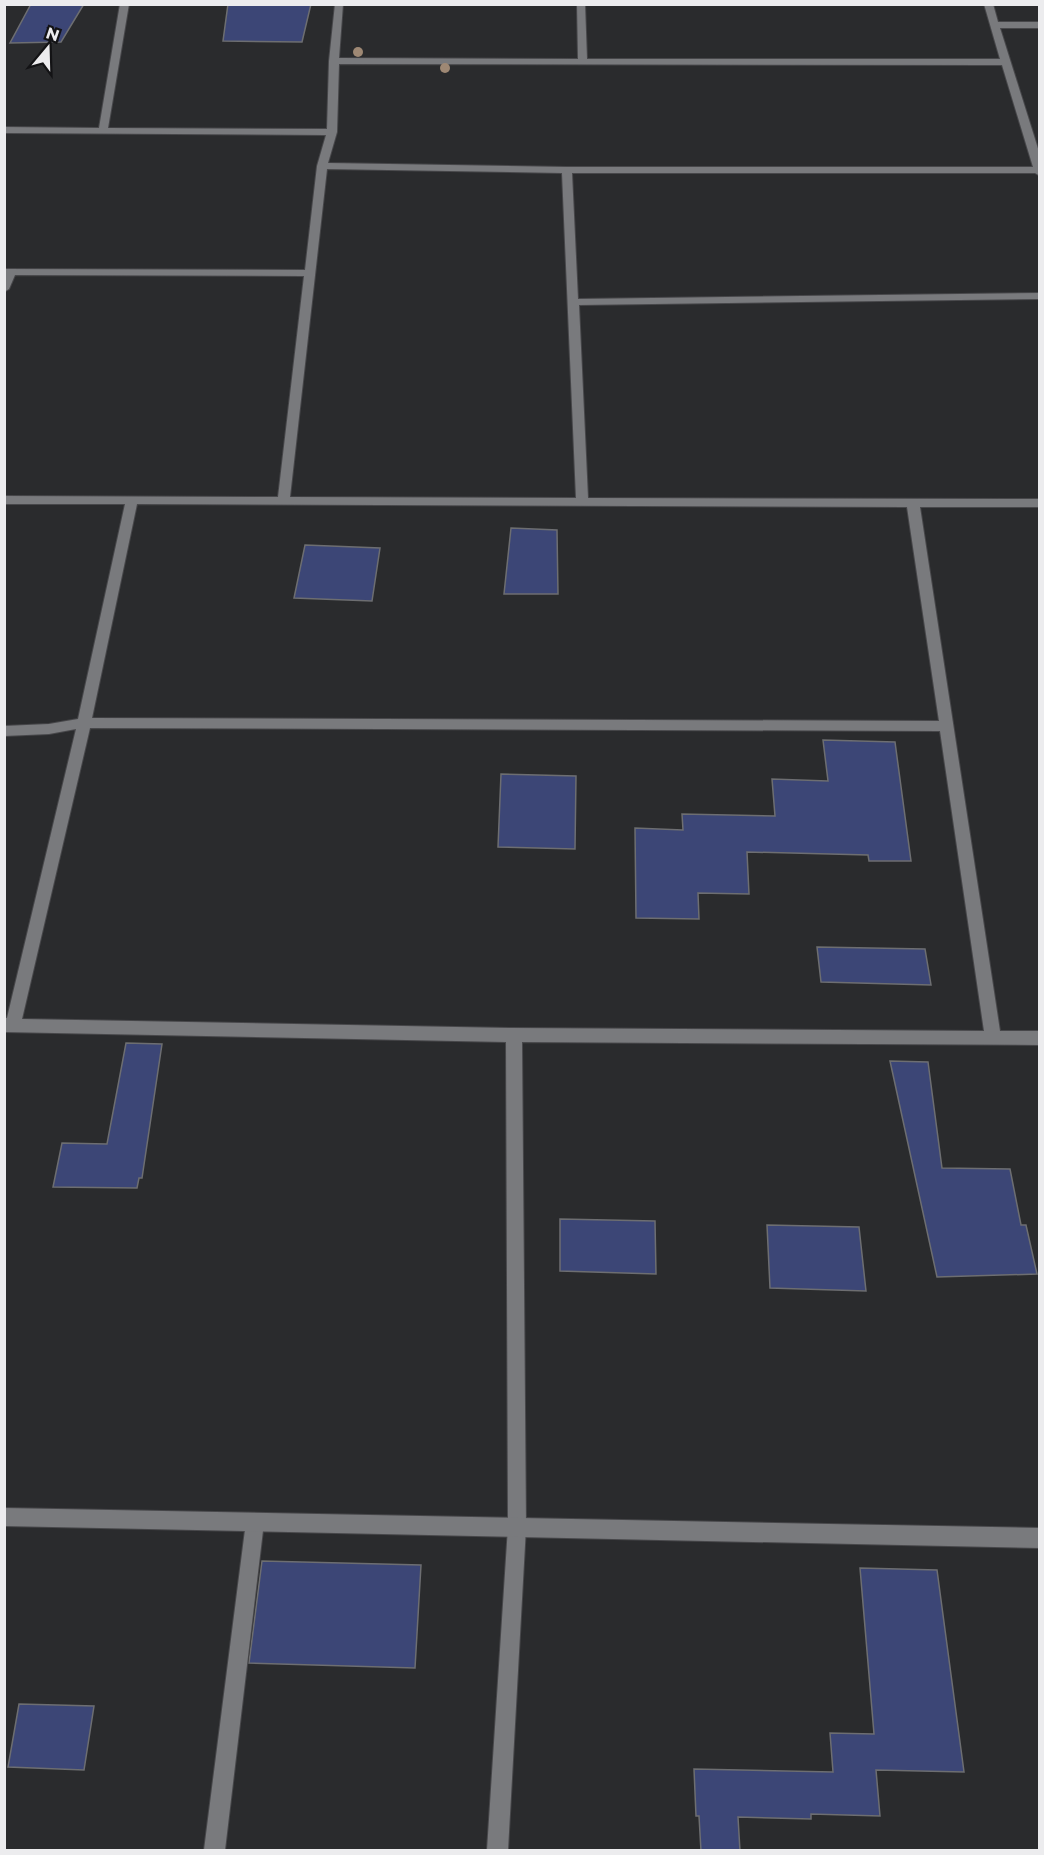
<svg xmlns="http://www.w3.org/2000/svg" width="1044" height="1855" font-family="Montserrat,sans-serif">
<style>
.building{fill:#3c4676;stroke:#6d6e71;stroke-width:1.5}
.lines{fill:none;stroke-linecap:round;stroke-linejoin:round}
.street-casing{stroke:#47474a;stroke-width:2}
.secondary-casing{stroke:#47474a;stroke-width:2}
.street{fill:#797a7d;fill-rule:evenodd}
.secondary{fill:#797a7d;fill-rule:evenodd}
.tree{fill:#9e8874}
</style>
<rect width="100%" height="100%" fill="#2a2b2d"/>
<path class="building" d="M 31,4 L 84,4 L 61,42 L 10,43 Z
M 228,4 L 311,4 L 302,42 L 223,41 Z
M 511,528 L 557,530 L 558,594 L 504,594 Z
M 305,545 L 380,548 L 372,601 L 294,598 Z
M 823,740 L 895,742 L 911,861 L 869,861 L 868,855 L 747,852 L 749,894 L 698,893 L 699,919 L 636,918 L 635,828 L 683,830 L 682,814 L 775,816 L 772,779 L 828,781 Z
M 501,774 L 576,776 L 575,849 L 498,847 Z
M 817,947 L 925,949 L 931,985 L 821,982 Z
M 126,1043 L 162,1044 L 142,1178 L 139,1178 L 137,1188 L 53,1187 L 62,1143 L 107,1144 Z
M 890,1061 L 928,1062 L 942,1168 L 1010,1169 L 1021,1225 L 1026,1225 L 1037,1274 L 937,1277 Z
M 560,1219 L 655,1221 L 656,1274 L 560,1271 Z
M 767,1225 L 859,1227 L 866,1291 L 770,1288 Z
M 262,1561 L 421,1565 L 415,1668 L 249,1663 Z
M 860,1568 L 937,1570 L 964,1772 L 876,1770 L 880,1816 L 811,1814 L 811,1819 L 738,1817 L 740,1851 L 701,1851 L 699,1816 L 696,1816 L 694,1769 L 833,1772 L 830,1733 L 874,1734 Z
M 19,1704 L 94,1706 L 84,1770 L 8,1767 Z"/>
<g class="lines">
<g class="street-casing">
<path id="street" d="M 120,4 L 129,4 L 108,128 L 327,129 L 329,61 L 335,4 L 343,4 L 339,58 L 578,59 L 577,4 L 585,4 L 587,59 L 1000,59 L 984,4 L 993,4 L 998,22 L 1040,22 L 1040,28 L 1000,28 L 1040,155 L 1040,176 L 1035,173 L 572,173 L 578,299 L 1040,293 L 1040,299 L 579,305 L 588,498 L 1040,499 L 1040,507 L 920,507 L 1000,1031 L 1040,1031 L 1040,1045 L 522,1042 L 526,1527 L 508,1850 L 487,1850 L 508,1527 L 506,1042 L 4,1032 L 4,1018 L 7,1018 L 76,729 L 49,734 L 4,736 L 4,726 L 49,724 L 78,719 L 125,504 L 4,504 L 4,496 L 278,497 L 304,276 L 15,275 L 9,289 L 4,292 L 4,269 L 305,270 L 317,166 L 326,135 L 4,133 L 4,127 L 99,128 ZM 339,64 L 1002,65 L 1033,167 L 567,167 L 328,163 L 337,132 ZM 327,169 L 562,173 L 576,498 L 290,497 ZM 137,504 L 907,507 L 939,721 L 92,718 ZM 90,728 L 940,731 L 984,1031 L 514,1028 L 22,1019 Z
M 255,1513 L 262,1515 L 264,1522 L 225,1850 L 204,1850 L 246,1522 L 248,1515 Z"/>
</g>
<g class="secondary-casing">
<path id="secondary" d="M 4,1508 L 1040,1528 L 1040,1548 L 4,1526 Z"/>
</g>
<use href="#street" class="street"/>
<use href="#secondary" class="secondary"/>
</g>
<g class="tree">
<circle cx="358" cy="52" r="5"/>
<circle cx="445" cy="68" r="5"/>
</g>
<rect width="1044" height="1855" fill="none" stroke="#ececee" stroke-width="12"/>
<g transform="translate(48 48) rotate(19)" stroke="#131315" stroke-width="4.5" paint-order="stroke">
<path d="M0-4.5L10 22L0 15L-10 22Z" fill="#ececee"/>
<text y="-9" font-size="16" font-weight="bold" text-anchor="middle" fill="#ececee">N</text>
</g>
</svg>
